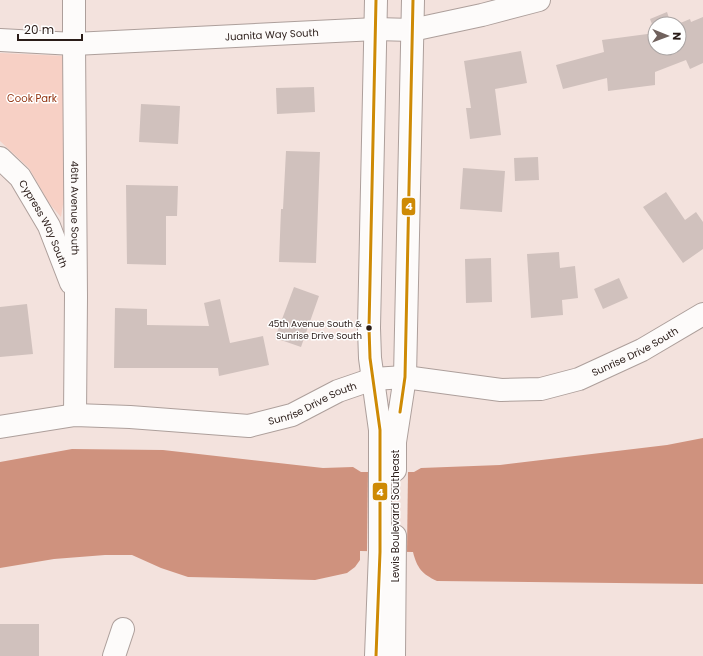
<svg xmlns="http://www.w3.org/2000/svg" width="703" height="656" font-family="Poppins,sans-serif">
<style>
.green{fill:#f7d0c5}
.water{fill:#cf927e}
.pier{fill:#f3e2dd}
.building{fill:#d0c1bd}
.lines{fill:none;stroke-linecap:round;stroke-linejoin:round}
.minor-casing{stroke:#ad9f9b;stroke-width:24}
.tertiary-casing{stroke:#ad9f9b;stroke-width:24}
.minor{stroke:#fdfbfa;stroke-width:22}
.tertiary{stroke:#fdfbfa;stroke-width:22}
.bus-1-casing{stroke:#fff;stroke-width:6}
.bus-1{stroke:#ce8a05;stroke-width:3}
.bus-dot{fill:#2a1c18;stroke:#fff;stroke-width:1.5}
.labels{text-anchor:middle;stroke-width:3;stroke-linejoin:round;paint-order:stroke}
.bus-label{font-size:9px;fill:#2a1c18;stroke:#fff;text-anchor:end}
.street-label{font-size:10px;fill:#2a1c18;stroke:#fff}
.park-label{font-size:10px;fill:#8f2e0a;stroke:#fff}
.line-badge{stroke:#fff;stroke-width:1.5}
.badge-label{font-size:11px;text-anchor:middle;font-weight:bold;fill:#fff}
</style>
<rect width="100%" height="100%" fill="#f3e2dd"/>
<path class="green" d="M 0,53 L 64,56 L 65,192 L 61,217 L 49,203 L 29,168 L 0,141 Z"/>
<path class="water" d="M 703,438 L 703,584 L 437,581 C 422,574 417,568 413,552 L 360,551 L 360,560 L 355,567 L 347,573 L 315,580 L 188,577 L 161,568 L 132,555 L 105,555 L 54,559 L 0,568 L 0,462 L 72,449 L 163,450 L 323,468 L 353,467 L 361,472 L 414,472 L 421,468 L 500,465 L 667,445 Z"/>
<path class="pier" d="M 368,470 L 408,471 L 407,553 L 367,552 Z"/>
<path class="building" d="M 667,12 L 671,24 L 655,24 L 655,32 L 650,19 Z
M 703,17 L 703,63 L 690,69 L 686,60 L 655,72 L 655,85 L 608,91 L 607,78 L 563,89 L 556,65 L 604,52 L 602,40 L 655,33 L 655,48 L 679,48 L 678,24 L 690,19 L 691,22 Z
M 521,51 L 527,83 L 495,89 L 501,135 L 470,139 L 466,108 L 471,108 L 464,61 Z
M 314,87 L 315,112 L 277,114 L 276,88 Z
M 141,104 L 180,106 L 178,144 L 139,142 Z
M 286,151 L 320,152 L 316,263 L 279,262 L 281,209 L 283,209 Z
M 538,157 L 539,180 L 515,181 L 514,158 Z
M 463,168 L 505,171 L 502,212 L 460,209 Z
M 126,185 L 178,186 L 177,216 L 166,216 L 166,265 L 127,264 Z
M 666,192 L 685,220 L 696,212 L 703,222 L 703,249 L 683,263 L 643,207 Z
M 559,252 L 560,268 L 575,266 L 578,298 L 562,300 L 563,315 L 531,318 L 527,254 Z
M 491,258 L 492,302 L 466,303 L 465,259 Z
M 619,278 L 628,298 L 603,309 L 594,289 Z
M 294,287 L 319,296 L 301,347 L 275,338 Z
M 220,299 L 230,343 L 263,336 L 269,365 L 219,376 L 218,368 L 114,368 L 115,308 L 147,309 L 147,325 L 209,326 L 204,303 Z
M 27,304 L 33,354 L 0,357 L 0,307 Z
M 0,624 L 39,624 L 39,656 L 0,656 Z"/>
<g class="lines">
<g class="minor-casing">
<g id="minor">
<path id="s1" d="M 74,0 L 74,44 L 76,297 L 75,415"/>
<path id="s2" d="M 0,40 L 74,44 L 376,29 L 412,30 L 482,15 L 539,0"/>
<path id="s3" d="M 0,158 L 20,177 L 49,226 L 71,283"/>
<path id="s4" d="M 0,427 L 75,415 L 130,417 L 249,426 L 292,415 L 338,391 L 373,379 L 405,377 L 501,390 L 541,389 L 579,379 L 642,350 L 703,314"/>
<path d="M 114,656 L 123,629"/>
</g>
</g>
<g class="tertiary-casing">
<path id="tertiary" d="M 395,470 L 395,442 L 405,377 L 413,0
M 376,656 L 380,552 L 380,430 L 370,358 L 369,328 L 376,0
M 394,656 L 395,536"/>
</g>
<use href="#minor" class="minor"/>
<use href="#tertiary" class="tertiary"/>
<g class="bus-1-casing">
<path id="bus-1" d="M 376,0 L 369,328 L 370,358 L 380,430 L 380,552 L 376,656
M 400,412 L 405,377 L 413,0"/>
</g>
<use href="#bus-1" class="bus-1"/>
</g>
<circle class="bus-dot" cx="369" cy="328" r="3.5"/>
<g class="labels">
<g class="bus-label">
<text x="362" y="327">45th Avenue South &amp;<tspan x="362" dy="12">Sunrise Drive South</tspan></text>
</g>
<g class="street-label">
<text dy="4" stroke="none"><textPath href="#s2" startOffset="272">Juanita Way South</textPath></text>
<text dy="4" stroke="none"><textPath href="#s1" startOffset="208">46th Avenue South</textPath></text>
<text dy="4" stroke="none"><textPath href="#s3" startOffset="80">Cypress Way South</textPath></text>
<text dy="4" stroke="none"><textPath href="#s4" startOffset="654">Sunrise Drive South</textPath></text>
<text dy="4" stroke="none"><textPath href="#s4" startOffset="318">Sunrise Drive South</textPath></text>
<text transform="translate(395 516) rotate(-90)" y="4">Lewis Boulevard Southeast</text>
</g>
<g class="park-label">
<text x="32" y="102">Cook Park</text>
</g>
</g>
<g class="line-badge">
<rect x="401" y="197" width="15" height="19" rx="4" fill="#ce8a05"/>
<rect x="372" y="482" width="16" height="19" rx="4" fill="#ce8a05"/>
</g>
<g class="badge-label">
<text x="409" y="210">4</text>
<text x="380" y="496">4</text>
</g>
<g transform="translate(667 36) rotate(91)"><circle r="19" fill="#ffffff" stroke="#aaa4a3"/>
<path d="M0-3L7 15L0 10L-7 15Z" fill="#70615d"/>
<text y="-6" font-size="11" font-weight="bold" text-anchor="middle" fill="#2a1c18">N</text>
</g>
<path d="M18 34v6h64v-6" fill="none" stroke="#2a1c18" stroke-width="2"/>
<text x="24" y="34" font-size="12" fill="#2a1c18" stroke="#ffffff" stroke-width="3" paint-order="stroke">20 m</text>
</svg>
